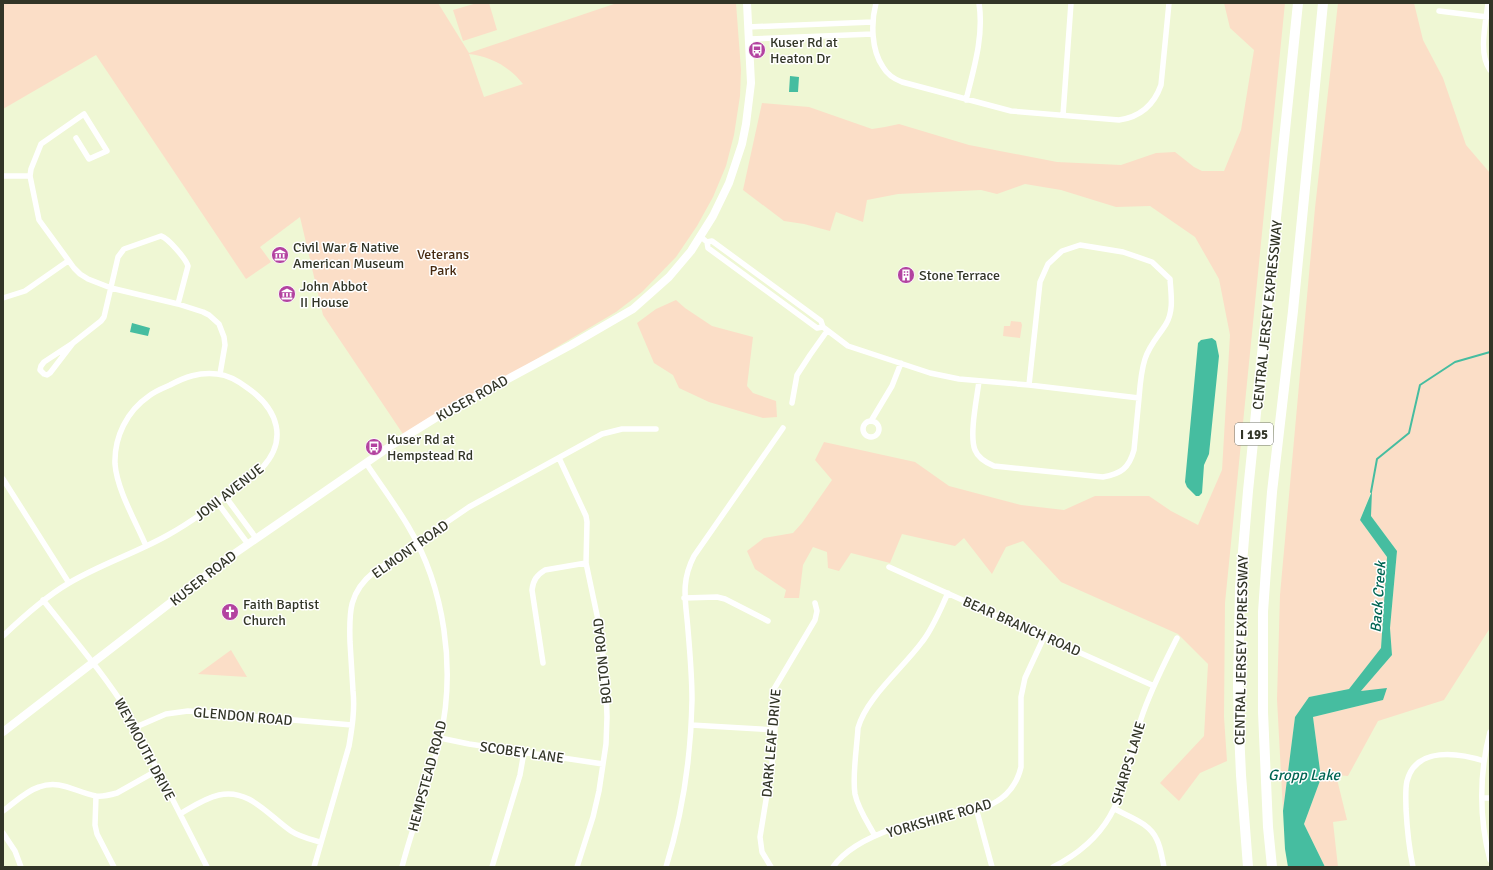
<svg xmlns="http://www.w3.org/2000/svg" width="1493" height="870" font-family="Signika,sans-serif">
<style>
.green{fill:#fbdec7;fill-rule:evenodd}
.water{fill:#46bda0}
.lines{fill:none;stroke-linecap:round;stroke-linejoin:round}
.stream{stroke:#46bda0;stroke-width:2}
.street{stroke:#fff;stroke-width:5.5}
.secondary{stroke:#fff;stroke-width:8}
.highway{stroke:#fff;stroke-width:10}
.labels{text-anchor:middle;stroke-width:3;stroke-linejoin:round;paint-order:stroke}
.shield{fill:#fff;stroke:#707268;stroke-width:1}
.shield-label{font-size:13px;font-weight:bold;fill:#323527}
.poi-label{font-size:14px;fill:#323527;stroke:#fff;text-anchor:start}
.park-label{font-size:14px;fill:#46290f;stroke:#fff}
.street-label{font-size:14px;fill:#323527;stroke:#fff}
.water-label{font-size:15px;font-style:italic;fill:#006552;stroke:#fff}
</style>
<rect width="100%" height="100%" fill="#eff7d4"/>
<path class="green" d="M 3,3 L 438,3 L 469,53 L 617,3 L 736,3 L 741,70 L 740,96 L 734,135 L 726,166 L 713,197 L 697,226 L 676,257 L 642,292 L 616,312 L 405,437 L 323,315 L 300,217 L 260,247 L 271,262 L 246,279 L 96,55 L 3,109 ZM 469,54 C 490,56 510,67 523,84 L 484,97 Z
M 477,3 L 489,3 L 497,30 L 463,41 L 453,10 Z
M 1224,3 L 1285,3 L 1225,603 L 1224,717 L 1227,761 L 1200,773 L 1179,801 L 1160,783 L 1204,736 L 1208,664 L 1178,634 L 1061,582 L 1023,541 L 1006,547 L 992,574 L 964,538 L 955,546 L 902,534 L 890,563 L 851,553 L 839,571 L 828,568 L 827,552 L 813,547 L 803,565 L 799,598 L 784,598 L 786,590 L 755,569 L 747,551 L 764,538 L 793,533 L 802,523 L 832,480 L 815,460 L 824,442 L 915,462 L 949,486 L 1021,505 L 1064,510 L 1095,496 L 1149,496 L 1171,511 L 1198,525 L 1222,470 L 1230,335 L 1219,279 L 1195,237 L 1150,206 L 1116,207 L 1061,190 L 1025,184 L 997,194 L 981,190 L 898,194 L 867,200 L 863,222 L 836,212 L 830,231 L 804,224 L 784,221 L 743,190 L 762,103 L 809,107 L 872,129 L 885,127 L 899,124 L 969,145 L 1057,162 L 1121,165 L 1156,153 L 1175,152 L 1194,167 L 1202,171 L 1224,171 L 1241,130 L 1254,50 L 1230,28 Z
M 1338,3 L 1414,3 L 1423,40 L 1443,78 L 1466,145 L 1490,173 L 1490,628 L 1444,700 L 1378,721 L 1348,776 L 1336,775 L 1347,820 L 1333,822 L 1338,867 L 1325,867 L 1304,824 L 1321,778 L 1313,717 L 1383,700 L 1360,692 L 1392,655 L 1390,628 L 1397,551 L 1371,516 L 1371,492 L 1360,520 L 1387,557 L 1381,649 L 1349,689 L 1309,697 L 1295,717 L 1283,811 L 1277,699 L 1280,595 L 1315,208 Z
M 676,300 L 685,308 L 712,326 L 753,337 L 747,386 L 753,393 L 776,401 L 777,417 L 763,418 L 709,402 L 679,388 L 673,375 L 654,363 L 637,323 L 656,309 Z
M 1011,321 L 1021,322 L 1022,325 L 1020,338 L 1003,336 L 1004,326 L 1010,326 Z
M 231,650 L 247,677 L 198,674 Z"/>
<path class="water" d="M 790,76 L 799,77 L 798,92 L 789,92 Z
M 132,323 L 150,328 L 148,336 L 130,332 Z
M 1212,338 L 1216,341 L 1219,356 L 1209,454 L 1204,465 L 1202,493 L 1199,496 L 1196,496 L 1187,487 L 1185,482 L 1198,343 L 1201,340 Z
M 1372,491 L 1371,516 L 1397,551 L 1390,628 L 1392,655 L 1361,691 L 1387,688 L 1383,700 L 1313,717 L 1321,778 L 1304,824 L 1325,867 L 1288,867 L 1285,849 L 1283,811 L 1295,717 L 1309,697 L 1349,689 L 1381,648 L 1387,557 L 1360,520 Z"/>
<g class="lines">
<path class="stream" d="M 1371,492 L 1377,459 L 1409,433 L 1420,385 L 1455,362 L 1490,352"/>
<path class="street" d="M 876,3 C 871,22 871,50 883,67 C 887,74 894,79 902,82 L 1011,111 L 1119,120 C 1140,117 1154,105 1161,85 L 1169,3
M 1488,3 C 1486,22 1478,54 1490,70
M 1439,11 L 1487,17
M 748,27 L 873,22
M 749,39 L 873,34
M 966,100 C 974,68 984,36 979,3
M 1063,115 L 1071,3
M 76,138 L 89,159 L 107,151 L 84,114 L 41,144 L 31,169 L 30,176 L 39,220 L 74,268 L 80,274 L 88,279 L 111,288 L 178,304 L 203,312 L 209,315 L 219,324 L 224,337 L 225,345 L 220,374
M 3,176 L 30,176
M 701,237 L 707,242 L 708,248 L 817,328 L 823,327
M 707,242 L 712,241 L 821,321 L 823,327 L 848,346 L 930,373 L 959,379 L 1029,385 L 1139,398 L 1134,450 C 1129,468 1121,474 1103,477 L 994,466 C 987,463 978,458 975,450 C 969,435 977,398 979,381
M 3,298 L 25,291 L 68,261
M 73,343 L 50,373 L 47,375 L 44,374 L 40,370 L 41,366 L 44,362 L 73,343 L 101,321 L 104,317 L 118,257 L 124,249 L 161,236 C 168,238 186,259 188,266 L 178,304
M 1029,385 L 1040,282 L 1048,264 L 1062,251 L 1080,245 L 1123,252 L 1152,262 L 1170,279 C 1171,294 1174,311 1166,324 C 1158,337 1150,344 1145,359 C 1141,371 1140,385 1139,398
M 792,403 L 797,375 L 810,355 L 827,331
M863 429a8 8 0 1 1 16 0a8 8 0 1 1-16 0Z
M 871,421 L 892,386 L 901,363
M 559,458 L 586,516 L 587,522 L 586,563 L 601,634 L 606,690 L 607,717 L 606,744 L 599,791 L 593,817 L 577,867
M 366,463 C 380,484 395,504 408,526 C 445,588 456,669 440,739 C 430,783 413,824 402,867
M 3,479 L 69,583
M 225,496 L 256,538
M 217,502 L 248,544
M 889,567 L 1154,686
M 684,598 L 717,597 L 725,599 L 768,621
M 43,600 C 73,638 104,674 129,714 L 207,867
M 3,636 C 24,616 45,597 69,583 C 101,564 136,553 168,535 C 201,517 231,491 262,468 C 288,440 278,410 249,389 C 240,382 229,375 217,374 C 199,372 185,377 170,385 C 163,388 155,391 149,396 C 127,411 114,437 115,464 C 117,490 136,522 146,546
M 543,663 L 532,590 C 533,580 537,575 545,570 L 586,563
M 691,725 L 775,730
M 136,727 L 166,714 L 188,711 L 352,725
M 1490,732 C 1479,773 1479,819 1490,860
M 440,738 L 469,744 L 603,764
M 96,796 L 95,825 L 97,834 L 114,867
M 1482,798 L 1490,798
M 976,808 L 992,867
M 1115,809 C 1129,817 1150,823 1157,840 C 1161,848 1162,858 1164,867
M 3,811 C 14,803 26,791 39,787 C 60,779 75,792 96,796 C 103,797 110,795 117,793 L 158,770
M 180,814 C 192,807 205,798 219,795 C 249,788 269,816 291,831 C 300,837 310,839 320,842
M 3,833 L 15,851 L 21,867
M 875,836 C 868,823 858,809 855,794 C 852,776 857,747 858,728 C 866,698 903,668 922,642 C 933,628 940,610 948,593
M 314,867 L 349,746 C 352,728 355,710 353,691 C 352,675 351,658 350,642 C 349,612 349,592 374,572 L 469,507 L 602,434 L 622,429 L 656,429
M 492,867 L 520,775 L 524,752
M 666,867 C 683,812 691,757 692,700 C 692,676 690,653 688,630 C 686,602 680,583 694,556 L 783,428
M 771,867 L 762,852 L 760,837 L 772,763 L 775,730 L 773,700 L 774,689 L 815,620 L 817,611 L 815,603
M 833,867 C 860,827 948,814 992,804 C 1008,796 1017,784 1021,767 L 1021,697 L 1025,678 L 1044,637
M 1053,867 C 1122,832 1122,785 1141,719 C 1150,691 1164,664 1177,638
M 1413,867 C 1409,848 1407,828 1406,809 C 1406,800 1405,789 1407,781 C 1416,746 1459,753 1484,761"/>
<path class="secondary" d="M 3,732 L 231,556 L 392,445 L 437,417 L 571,345 L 633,309 L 669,277 L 691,251 L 713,216 L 729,183 L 742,144 L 746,124 L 751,83 L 747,3"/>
<path class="highway" d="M 1248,867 L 1241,775 L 1239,730 L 1238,686 L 1240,587 L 1248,491 L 1298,3
M 1272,867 L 1268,827 L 1263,712 L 1263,612 L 1266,569 L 1272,492 L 1293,311 L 1323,3"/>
</g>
<defs>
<g id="bus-disc" transform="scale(0.9)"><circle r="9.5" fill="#b343a0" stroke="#fff"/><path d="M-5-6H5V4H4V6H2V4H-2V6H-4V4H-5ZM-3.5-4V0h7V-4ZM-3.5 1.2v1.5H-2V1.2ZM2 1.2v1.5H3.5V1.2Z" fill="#fff"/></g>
<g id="museum-disc" transform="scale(0.9)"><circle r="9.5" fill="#b343a0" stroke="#fff"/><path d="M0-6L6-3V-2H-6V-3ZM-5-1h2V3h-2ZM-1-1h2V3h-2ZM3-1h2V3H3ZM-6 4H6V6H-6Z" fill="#fff"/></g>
<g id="building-disc" transform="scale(0.9)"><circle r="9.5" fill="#b343a0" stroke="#fff"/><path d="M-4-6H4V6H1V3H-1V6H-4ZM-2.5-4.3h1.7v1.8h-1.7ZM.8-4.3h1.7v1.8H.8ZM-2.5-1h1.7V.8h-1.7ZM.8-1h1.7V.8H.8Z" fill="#fff"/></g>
<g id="church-disc" transform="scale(0.9)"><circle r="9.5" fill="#b343a0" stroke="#fff"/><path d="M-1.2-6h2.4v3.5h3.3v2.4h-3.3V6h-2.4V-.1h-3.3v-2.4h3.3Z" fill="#fff"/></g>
</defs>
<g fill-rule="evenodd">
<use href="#bus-disc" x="757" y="50"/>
<use href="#museum-disc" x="280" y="255"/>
<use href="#building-disc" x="906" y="275"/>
<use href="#museum-disc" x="287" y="294"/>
<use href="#bus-disc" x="374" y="447"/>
<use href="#church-disc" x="230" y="612"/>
</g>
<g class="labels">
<rect class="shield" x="1235" y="423" width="38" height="22" rx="3"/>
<g class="shield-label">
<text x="1254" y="439">I 195</text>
</g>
<g class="poi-label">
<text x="770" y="47">Kuser Rd at<tspan x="770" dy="16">Heaton Dr</tspan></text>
<text x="293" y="252">Civil War &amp; Native<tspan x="293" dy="16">American Museum</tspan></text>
<text x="919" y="280">Stone Terrace</text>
<text x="300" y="291">John Abbot<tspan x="300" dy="16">II House</tspan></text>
<text x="387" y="444">Kuser Rd at<tspan x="387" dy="16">Hempstead Rd</tspan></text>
<text x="243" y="609">Faith Baptist<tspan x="243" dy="16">Church</tspan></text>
</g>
<g class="park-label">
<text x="443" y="259">Veterans<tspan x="443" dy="16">Park</tspan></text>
</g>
<g class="street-label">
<text transform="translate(1267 315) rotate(-84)" y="5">CENTRAL JERSEY EXPRESSWAY</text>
<text transform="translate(472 398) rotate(-29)" y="5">KUSER ROAD</text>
<text transform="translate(229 492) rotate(-38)" y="5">JONI AVENUE</text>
<text transform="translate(410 549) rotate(-35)" y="5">ELMONT ROAD</text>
<text transform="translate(203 578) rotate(-38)" y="5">KUSER ROAD</text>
<text transform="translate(1022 626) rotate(24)" y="5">BEAR BRANCH ROAD</text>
<text transform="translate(1241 650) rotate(-89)" y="5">CENTRAL JERSEY EXPRESSWAY</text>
<text transform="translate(602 661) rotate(-96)" y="5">BOLTON ROAD</text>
<text transform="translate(243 716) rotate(5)" y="5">GLENDON ROAD</text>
<text transform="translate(771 743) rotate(-85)" y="5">DARK LEAF DRIVE</text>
<text transform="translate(145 749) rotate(62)" y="5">WEYMOUTH DRIVE</text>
<text transform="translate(522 752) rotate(8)" y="5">SCOBEY LANE</text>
<text transform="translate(1128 763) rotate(-73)" y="5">SHARPS LANE</text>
<text transform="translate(427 776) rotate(-75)" y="5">HEMPSTEAD ROAD</text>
<text transform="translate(939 818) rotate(-16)" y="5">YORKSHIRE ROAD</text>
</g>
<g class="water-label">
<text transform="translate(1378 597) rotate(-86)" y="5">Back Creek</text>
<text x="1304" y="780">Gropp Lake</text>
</g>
</g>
<rect width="1493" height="870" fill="none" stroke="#323527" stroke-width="8"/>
</svg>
